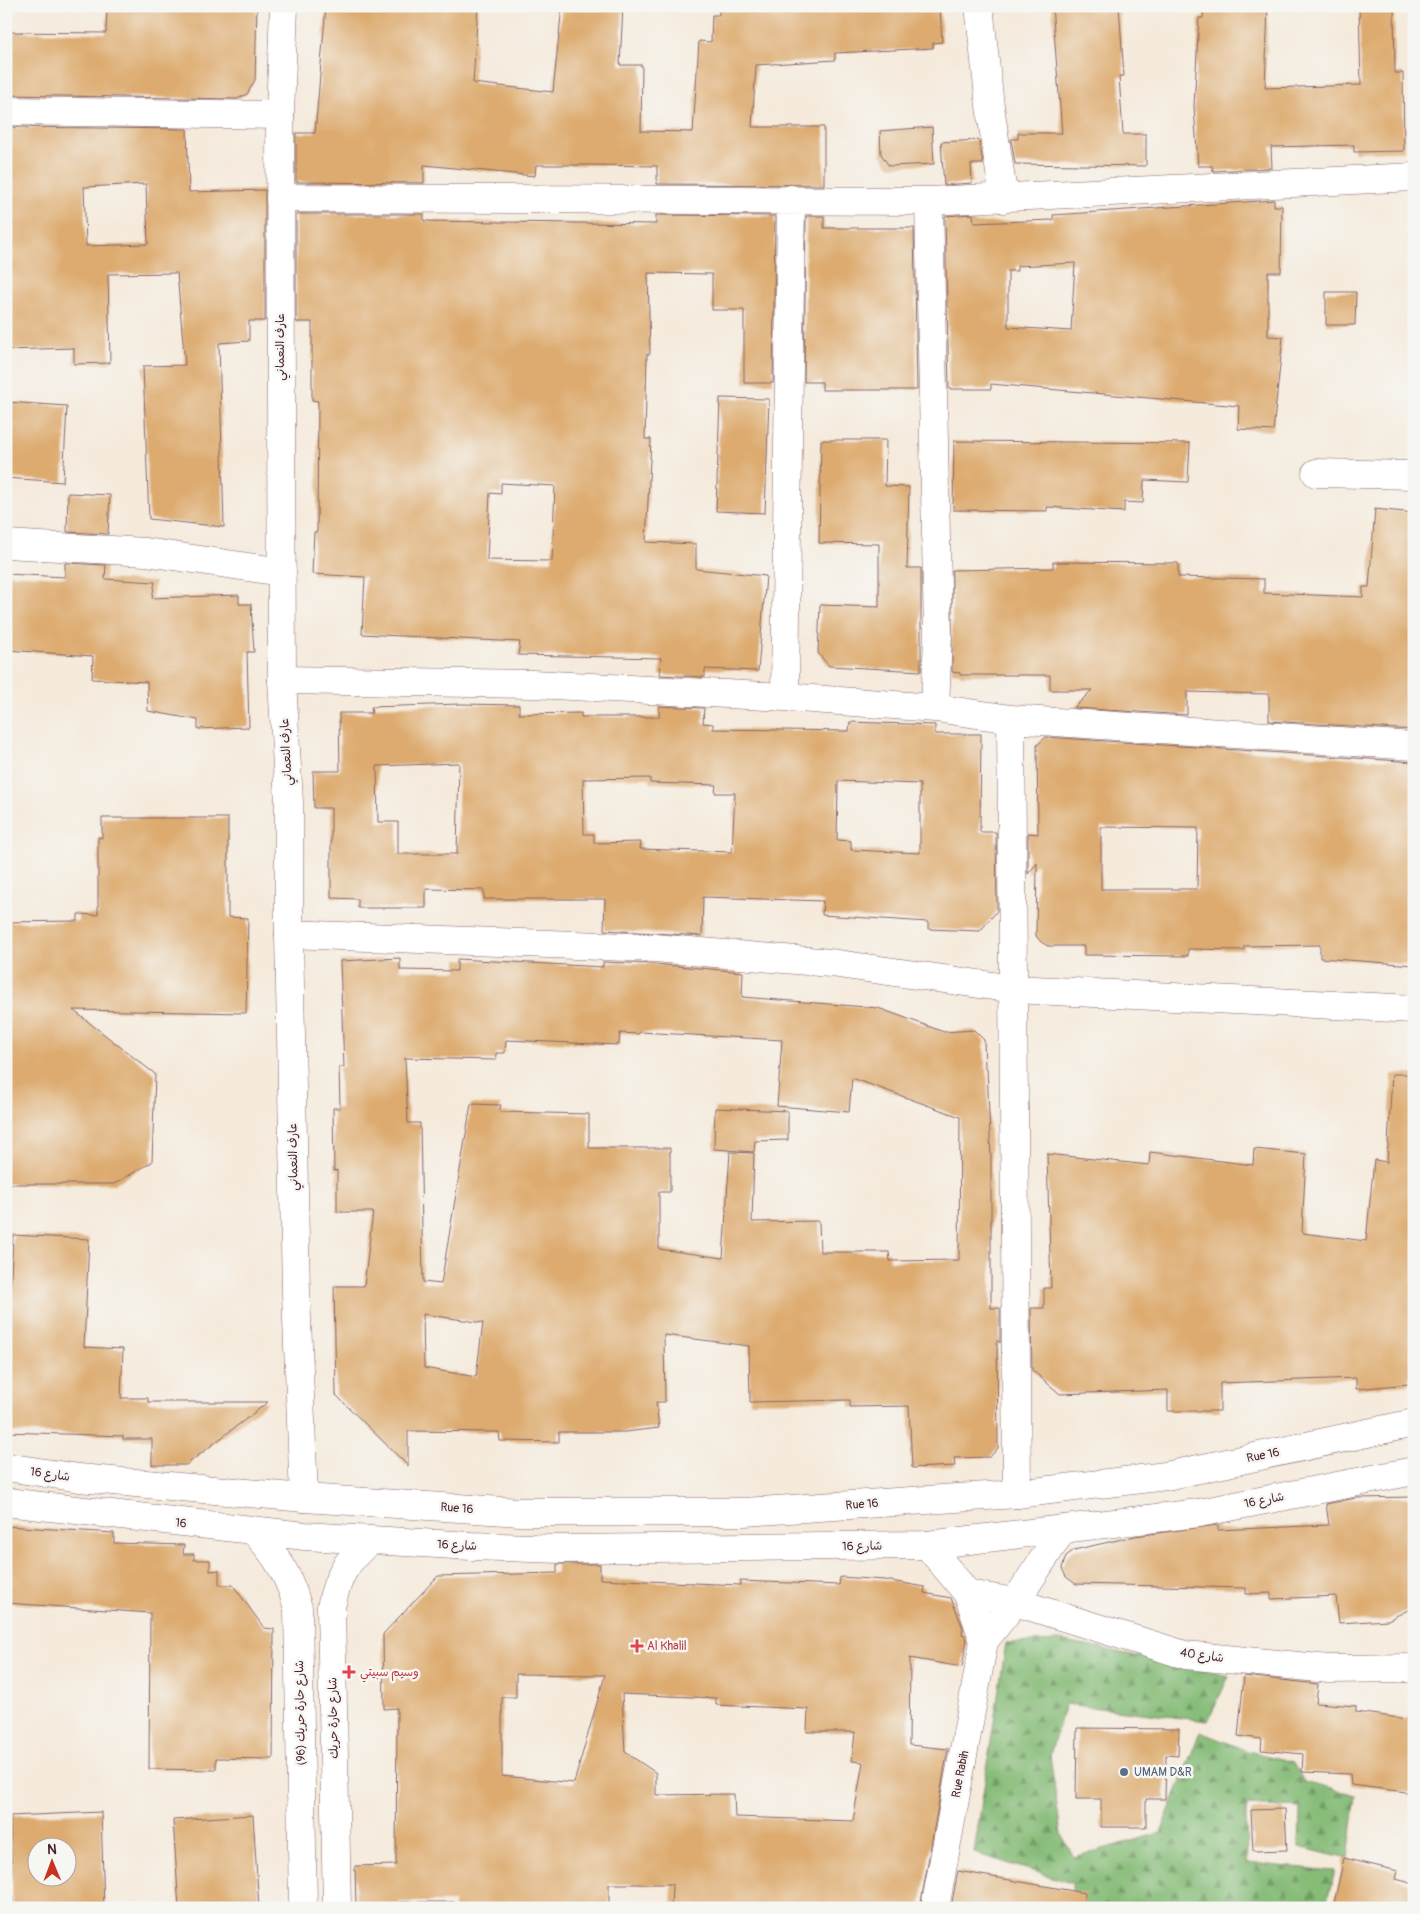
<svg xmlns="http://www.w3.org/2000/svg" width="1420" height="1914" font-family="Pangolin,'Playpen Sans Arabic',sans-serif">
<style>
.forest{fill:url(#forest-firs);stroke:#686e52}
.building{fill:#ddab70;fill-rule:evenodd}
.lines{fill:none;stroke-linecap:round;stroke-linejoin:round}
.minor-casing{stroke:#866669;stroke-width:29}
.tertiary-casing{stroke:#866669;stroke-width:29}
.primary-casing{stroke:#866669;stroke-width:29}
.minor{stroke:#fff;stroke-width:28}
.tertiary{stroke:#fff;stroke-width:28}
.primary{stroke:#fff;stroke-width:28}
.health-dot{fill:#e0444e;stroke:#f6f6f2;stroke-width:2}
.service-dot{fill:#5c6f8a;stroke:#f6f6f2;stroke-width:2}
.labels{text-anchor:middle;stroke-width:5;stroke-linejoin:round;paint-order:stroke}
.street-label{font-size:12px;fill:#4a1f2b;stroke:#f6f6f2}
.health-label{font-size:12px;fill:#be3a42;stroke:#f6f6f2;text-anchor:start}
.service-label{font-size:12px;fill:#4e5e75;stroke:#f6f6f2;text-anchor:start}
</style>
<defs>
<pattern id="forest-firs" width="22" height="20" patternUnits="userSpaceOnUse" patternTransform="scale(1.25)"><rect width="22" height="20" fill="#86bc78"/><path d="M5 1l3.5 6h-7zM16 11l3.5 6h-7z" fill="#709863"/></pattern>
</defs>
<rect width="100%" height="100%" fill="#f6f6f2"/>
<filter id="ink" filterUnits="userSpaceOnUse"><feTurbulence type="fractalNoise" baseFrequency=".02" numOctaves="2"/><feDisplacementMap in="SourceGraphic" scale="10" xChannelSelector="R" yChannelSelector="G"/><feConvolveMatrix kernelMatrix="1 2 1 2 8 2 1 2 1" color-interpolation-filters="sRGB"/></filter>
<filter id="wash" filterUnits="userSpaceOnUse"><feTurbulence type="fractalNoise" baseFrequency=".0096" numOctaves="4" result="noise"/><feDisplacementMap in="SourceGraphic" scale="20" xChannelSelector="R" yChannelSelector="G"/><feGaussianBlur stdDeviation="1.12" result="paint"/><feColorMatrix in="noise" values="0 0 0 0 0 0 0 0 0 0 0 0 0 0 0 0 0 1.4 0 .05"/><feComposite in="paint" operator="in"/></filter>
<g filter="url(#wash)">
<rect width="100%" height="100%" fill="#f5eadb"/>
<path class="forest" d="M 1059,1641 L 1109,1650 L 1229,1676 L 1208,1721 L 1065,1704 L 1050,1755 L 1061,1834 L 1074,1857 L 1160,1833 L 1200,1732 L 1248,1751 L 1293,1762 L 1304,1782 L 1356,1795 L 1348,1859 L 1299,1847 L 1300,1808 L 1246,1805 L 1247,1863 L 1335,1871 L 1325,1908 L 1073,1908 L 1072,1883 L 974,1853 L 1006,1643 Z"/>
<g id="blocks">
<path class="building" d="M 147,6 L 257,6 L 255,80 L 247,94 L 237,99 L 6,95 L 6,32 L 106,33 L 107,9 L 147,10 Z
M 326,6 L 478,6 L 473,83 L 553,92 L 562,6 L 623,6 L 620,65 L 642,65 L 641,131 L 693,132 L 699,41 L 711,42 L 712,15 L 719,15 L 719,9 L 791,13 L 791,6 L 940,6 L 942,42 L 933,43 L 933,48 L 835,53 L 835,60 L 756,65 L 752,127 L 824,127 L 824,185 L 657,184 L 657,166 L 588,165 L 536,165 L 535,176 L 424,165 L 424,183 L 296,182 L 296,133 L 315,133 Z
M 1052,6 L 1119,6 L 1124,76 L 1119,76 L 1123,134 L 1146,134 L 1146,166 L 1015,164 L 1011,139 L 1018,139 L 1018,133 L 1062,133 Z
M 1204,6 L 1268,6 L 1265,88 L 1361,85 L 1359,6 L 1394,6 L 1395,73 L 1403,73 L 1404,151 L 1354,152 L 1354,145 L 1271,147 L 1272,168 L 1213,171 L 1212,166 L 1198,166 L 1194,106 L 1199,18 L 1203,18 Z
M 6,127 L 187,129 L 189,192 L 265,190 L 265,321 L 249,321 L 249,341 L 219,343 L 224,527 L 149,519 L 143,366 L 185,365 L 177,273 L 108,274 L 110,363 L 74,364 L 74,348 L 6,350 ZM 146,184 L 148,244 L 86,246 L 84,187 Z
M 932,127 L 934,164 L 889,166 L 881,154 L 880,131 Z
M 979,140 L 983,164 L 971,164 L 972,183 L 944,185 L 941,142 Z
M 1274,200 L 1274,206 L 1282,206 L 1281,272 L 1268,272 L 1268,336 L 1283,337 L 1273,431 L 1238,429 L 1239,406 L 991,384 L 991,389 L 949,389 L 945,216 L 973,214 L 974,223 L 1053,220 L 1053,215 ZM 1075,263 L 1071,331 L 1008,327 L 1008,271 L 1017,271 L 1017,266 Z
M 296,214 L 424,214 L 424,221 L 656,224 L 656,215 L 775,216 L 773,383 L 744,383 L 744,310 L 712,310 L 712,274 L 648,273 L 650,354 L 647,354 L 645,439 L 651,439 L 646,542 L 696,544 L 696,569 L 766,576 L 758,671 L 705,669 L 705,677 L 660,675 L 661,658 L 518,655 L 520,642 L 362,634 L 365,577 L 312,574 L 314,532 L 317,532 L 318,401 L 312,400 L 312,322 L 296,322 ZM 501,483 L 555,486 L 552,561 L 487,560 L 490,493 L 501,494 Z
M 806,216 L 824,216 L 824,228 L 914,228 L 917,390 L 822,390 L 822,382 L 804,382 Z
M 1326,292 L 1356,292 L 1355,325 L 1326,325 Z
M 720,398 L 769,399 L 765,513 L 716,511 Z
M 6,402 L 67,406 L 63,482 L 6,478 Z
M 821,440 L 886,440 L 885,486 L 909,487 L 907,568 L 921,568 L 921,671 L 829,666 L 818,653 L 820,605 L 879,607 L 879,544 L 819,543 Z
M 954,441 L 1190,443 L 1188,482 L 1144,480 L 1143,503 L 1124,502 L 1124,512 L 1047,507 L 1047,511 L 953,510 Z
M 68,493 L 110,495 L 108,534 L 67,532 Z
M 1375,509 L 1414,513 L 1414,730 L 1269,721 L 1269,694 L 1187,692 L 1187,715 L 1074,708 L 1092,690 L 1050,690 L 1050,675 L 960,675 L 960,673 L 952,672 L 952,570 L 1053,568 L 1053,562 L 1178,563 L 1178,577 L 1264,579 L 1264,593 L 1363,597 L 1363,587 L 1369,587 Z
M 65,563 L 106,565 L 105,579 L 155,582 L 152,598 L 239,595 L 239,604 L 251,604 L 254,652 L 247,652 L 249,727 L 198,729 L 198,720 L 148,711 L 147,682 L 92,679 L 93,656 L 6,650 L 6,574 L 65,577 Z
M 460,704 L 519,705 L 519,714 L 581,713 L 581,717 L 659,717 L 659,706 L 704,708 L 703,723 L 713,724 L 713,729 L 849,731 L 850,722 L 935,725 L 935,734 L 981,734 L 980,832 L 996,832 L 997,911 L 980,931 L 928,929 L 928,922 L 822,915 L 823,901 L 703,897 L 702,936 L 604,930 L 605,899 L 484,899 L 484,890 L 426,889 L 426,908 L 358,908 L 358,899 L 331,898 L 331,808 L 314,808 L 313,771 L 340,771 L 339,713 L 372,713 L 371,707 ZM 459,763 L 457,854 L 398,854 L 398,822 L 378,822 L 377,766 ZM 650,778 L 650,783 L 716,785 L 715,793 L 735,793 L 732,852 L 640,849 L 641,842 L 594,843 L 594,834 L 584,834 L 583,779 ZM 838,781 L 920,784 L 920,853 L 851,850 L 851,841 L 837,840 Z
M 1046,737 L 1414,762 L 1414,965 L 1320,958 L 1320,945 L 1244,946 L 1244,950 L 1188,949 L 1188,956 L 1084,955 L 1084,946 L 1048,946 L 1041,942 L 1036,936 L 1037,863 L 1028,874 L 1028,833 L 1038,834 L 1037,745 ZM 1101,827 L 1198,828 L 1197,889 L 1101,889 Z
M 102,818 L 228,818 L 228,917 L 248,918 L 246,1013 L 73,1010 L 155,1074 L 152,1162 L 114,1184 L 6,1184 L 6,922 L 78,921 L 78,914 L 98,915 L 98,837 L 102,838 Z
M 400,958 L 400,970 L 457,971 L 457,959 L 603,967 L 603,962 L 654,964 L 743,972 L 742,997 L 878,1008 L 944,1032 L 974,1030 L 984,1040 L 985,1068 L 987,1068 L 991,1159 L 991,1308 L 1000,1308 L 1000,1343 L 997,1340 L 998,1448 L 990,1457 L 954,1458 L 955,1466 L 912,1468 L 909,1406 L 850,1407 L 850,1400 L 750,1402 L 749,1346 L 664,1335 L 665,1402 L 656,1402 L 659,1428 L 625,1432 L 559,1432 L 559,1442 L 500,1441 L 499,1432 L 408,1431 L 408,1466 L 336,1395 L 334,1286 L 364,1286 L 373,1212 L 337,1212 L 337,1170 L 334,1171 L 333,1108 L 340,1108 L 339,1067 L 344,1067 L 340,961 ZM 639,1032 L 782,1040 L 777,1106 L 849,1112 L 852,1078 L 960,1117 L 959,1260 L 890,1261 L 889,1252 L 820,1252 L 819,1221 L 752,1222 L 754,1153 L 730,1152 L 723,1258 L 659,1249 L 659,1192 L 670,1192 L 670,1148 L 589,1148 L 589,1114 L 499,1112 L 501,1105 L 471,1104 L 441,1284 L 423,1282 L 420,1123 L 408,1123 L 405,1058 L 496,1060 L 496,1053 L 505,1053 L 506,1040 L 619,1045 L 620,1033 L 639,1034 ZM 423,1314 L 483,1323 L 476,1377 L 424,1368 Z
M 1392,1074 L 1414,1074 L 1414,1316 L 1409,1384 L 1356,1389 L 1356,1378 L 1220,1383 L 1220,1411 L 1168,1411 L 1168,1390 L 1060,1394 L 1032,1370 L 1031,1308 L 1044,1308 L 1044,1288 L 1051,1288 L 1047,1154 L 1149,1165 L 1150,1152 L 1253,1165 L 1254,1149 L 1306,1154 L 1302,1233 L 1366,1241 L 1374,1160 L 1387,1162 Z
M 715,1108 L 788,1111 L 788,1140 L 755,1141 L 754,1152 L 714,1149 Z
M 13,1235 L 89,1239 L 84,1347 L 123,1349 L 121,1398 L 148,1398 L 148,1402 L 268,1402 L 186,1465 L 152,1465 L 152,1439 L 123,1439 L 123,1436 L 6,1432 L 6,1377 Z
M 1414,1497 L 1414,1607 L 1388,1620 L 1339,1623 L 1336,1596 L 1271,1599 L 1271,1593 L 1246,1594 L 1246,1588 L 1076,1584 L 1066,1577 L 1062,1568 L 1066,1556 L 1074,1550 L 1135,1536 L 1218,1525 L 1218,1530 L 1329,1525 L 1326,1504 L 1356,1498 Z
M 6,1526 L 114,1533 L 114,1543 L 184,1545 L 183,1554 L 194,1554 L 194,1560 L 210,1560 L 210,1571 L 219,1570 L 219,1585 L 233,1585 L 264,1628 L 274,1629 L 273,1759 L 216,1758 L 216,1770 L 149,1769 L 150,1613 L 6,1603 Z
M 557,1564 L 600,1564 L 600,1579 L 740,1585 L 740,1581 L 839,1585 L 840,1577 L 885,1580 L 925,1587 L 924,1593 L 951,1598 L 963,1628 L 962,1634 L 965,1635 L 967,1640 L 962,1667 L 910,1658 L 909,1745 L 948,1749 L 920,1908 L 671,1908 L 672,1884 L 609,1884 L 609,1908 L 454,1908 L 454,1902 L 399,1902 L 399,1908 L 356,1908 L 355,1866 L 396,1865 L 397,1708 L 384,1709 L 383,1634 L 438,1576 L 557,1573 ZM 516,1674 L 605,1675 L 574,1783 L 502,1776 L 502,1697 L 516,1697 ZM 622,1694 L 716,1698 L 716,1705 L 808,1709 L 807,1732 L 855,1732 L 852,1761 L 863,1762 L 853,1821 L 735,1817 L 734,1794 L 656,1795 L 656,1773 L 625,1752 Z
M 1244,1676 L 1318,1684 L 1316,1703 L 1356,1706 L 1356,1712 L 1414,1720 L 1414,1793 L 1351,1785 L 1350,1774 L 1302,1772 L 1303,1754 L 1261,1750 L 1262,1739 L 1238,1736 Z
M 1077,1728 L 1179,1729 L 1178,1756 L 1166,1755 L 1165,1799 L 1146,1799 L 1146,1827 L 1101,1827 L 1101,1799 L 1076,1799 Z
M 1285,1809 L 1287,1850 L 1253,1851 L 1251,1810 Z
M 101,1812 L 104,1908 L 13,1908 L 10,1816 ZM 38,1846 L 68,1846 L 68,1876 L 38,1876 Z
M 253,1815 L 259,1908 L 179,1908 L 173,1820 Z
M 1344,1858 L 1398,1871 L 1396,1879 L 1414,1884 L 1414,1908 L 1333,1908 Z
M 958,1871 L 1085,1893 L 1084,1908 L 951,1908 Z"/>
</g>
</g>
<g filter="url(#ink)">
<use href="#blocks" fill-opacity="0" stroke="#866669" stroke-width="1"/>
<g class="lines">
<g class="minor-casing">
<path id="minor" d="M 979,6 L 990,106 L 1004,199
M 6,111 L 280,115
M 280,198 L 929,201 L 1414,177
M 929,201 L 938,635 L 935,708
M 1316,473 L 1414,475
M 6,544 L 146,552 L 282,572
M 282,680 L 533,684 L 785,697 L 935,708 L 1011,719 L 1414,746
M 785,697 L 791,199
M 1011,719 L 1017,1494
M 289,934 L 655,948 L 831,963 L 1014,989 L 1414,1009
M 927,1545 L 968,1594 L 984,1641 L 935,1908
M 968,1594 L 1015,1602 L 1185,1655 L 1329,1669 L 1414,1668
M 984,1641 L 1015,1602 L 1063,1529"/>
</g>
<g class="tertiary-casing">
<path id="tertiary" d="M 284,6 L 280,115 L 282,680 L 289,802 L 289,934 L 296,1293 L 304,1498
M 254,1531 C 278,1557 288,1574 298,1608 L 303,1908
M 337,1908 L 331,1607 C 338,1575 345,1562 370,1541"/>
</g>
<g class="primary-casing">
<path id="primary" d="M 6,1467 L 79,1478 L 304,1498 L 520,1512 L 744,1512 L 1017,1494 L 1166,1476 L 1414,1423
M 6,1502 L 305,1536 L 471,1546 L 561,1549 L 927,1545 L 1199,1513 L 1414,1471"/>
</g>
<use href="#minor" class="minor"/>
<use href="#tertiary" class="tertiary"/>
<use href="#primary" class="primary"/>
</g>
</g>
<g class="health-dot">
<path d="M634.5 1638.5h5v5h5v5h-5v5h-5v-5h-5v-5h5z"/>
<path d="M346.5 1664.5h5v5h5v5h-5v5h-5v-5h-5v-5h5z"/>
</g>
<circle class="service-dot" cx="1124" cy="1772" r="5"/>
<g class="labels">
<g class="street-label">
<text transform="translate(280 347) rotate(-90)" y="4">عارف النعماني</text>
<text transform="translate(286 752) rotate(-93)" y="4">عارف النعماني</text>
<text transform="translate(293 1157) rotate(-91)" y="4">عارف النعماني</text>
<text transform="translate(1263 1455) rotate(-12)" y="4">Rue 16</text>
<text transform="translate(50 1474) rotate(8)" y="4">شارع 16</text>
<text transform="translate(1264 1500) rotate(-11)" y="4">شارع 16</text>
<text transform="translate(862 1504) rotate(-4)" y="4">Rue 16</text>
<text transform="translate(457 1508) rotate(4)" y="4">Rue 16</text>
<text transform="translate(181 1523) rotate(7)" y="4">16</text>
<text transform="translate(457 1545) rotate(3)" y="4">شارع 16</text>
<text transform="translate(862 1546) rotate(-1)" y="4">شارع 16</text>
<text transform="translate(1202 1655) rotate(8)" y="4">شارع 40</text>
<text transform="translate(300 1713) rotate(-91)" y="4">شارع حارة حريك (96)</text>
<text transform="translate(333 1718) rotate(-91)" y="4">شارع حارة حريك</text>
<text transform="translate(960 1774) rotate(-79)" y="4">Rue Rabih</text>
</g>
<g class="health-label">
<text x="647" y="1650">Al Khalil</text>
<text x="360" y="1676">وسيم سبيتي</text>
</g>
<g class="service-label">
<text x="1134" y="1776">UMAM D&amp;R</text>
</g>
</g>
<rect width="1420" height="1914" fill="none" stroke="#f6f6f2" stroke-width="25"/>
<g transform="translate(52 1862) rotate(359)"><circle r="24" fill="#f6f6f2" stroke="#b1a0a2"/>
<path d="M0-4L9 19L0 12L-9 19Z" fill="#c8321e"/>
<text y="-8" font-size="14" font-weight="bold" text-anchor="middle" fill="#4a1f2b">N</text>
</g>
</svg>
